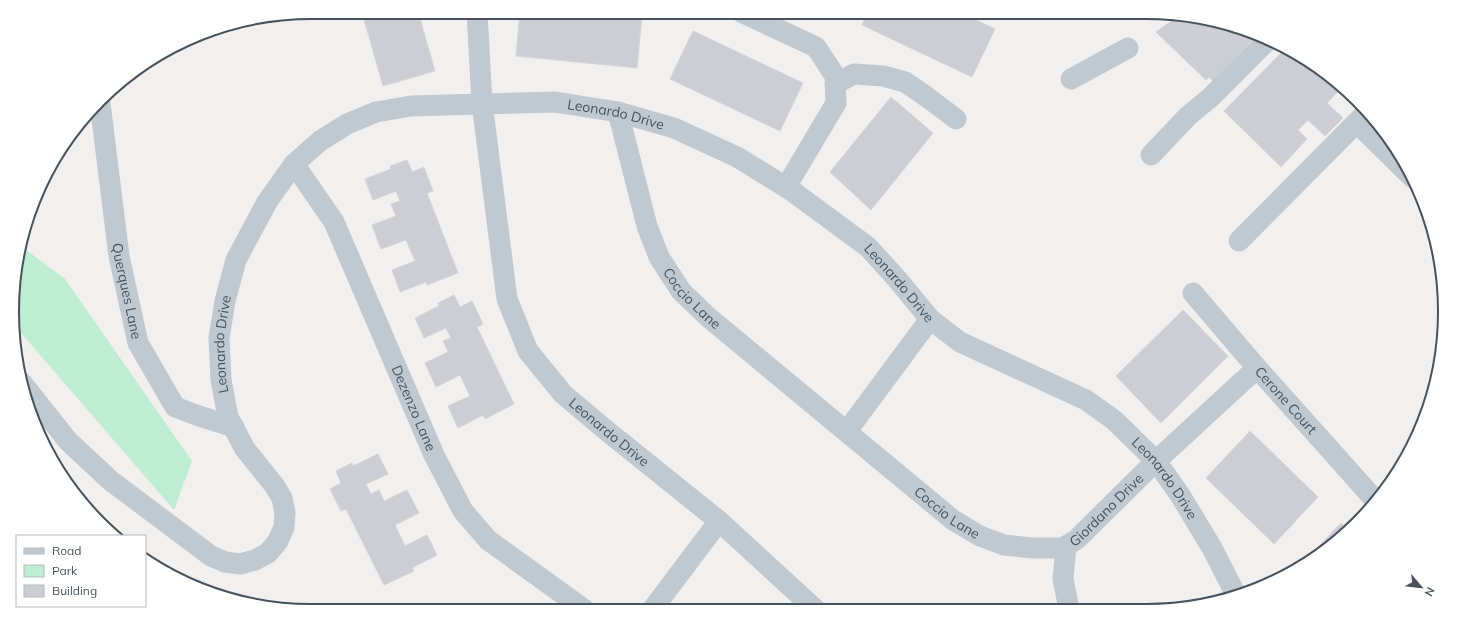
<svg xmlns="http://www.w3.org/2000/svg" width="1457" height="623" font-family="Mulish,sans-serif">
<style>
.green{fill:#bfedd3}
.building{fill:#ccced4;stroke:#d3d5da}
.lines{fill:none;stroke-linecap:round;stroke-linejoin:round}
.minor{stroke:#c0c9d0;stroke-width:21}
.labels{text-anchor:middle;stroke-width:3;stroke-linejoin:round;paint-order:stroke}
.street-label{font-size:14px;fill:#48525c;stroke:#fff}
.rim{fill:none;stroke:#48525c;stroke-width:2}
</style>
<rect width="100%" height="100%" fill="#f2efef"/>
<path class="green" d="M 21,246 L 65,279 L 192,461 L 174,510 L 15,326 L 18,253 Z"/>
<path class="building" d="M 362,12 L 418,12 L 435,71 L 383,86 Z
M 520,12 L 615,12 L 642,15 L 637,68 L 516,56 Z
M 868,12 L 959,12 L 995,29 L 972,77 L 862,25 Z
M 1177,17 L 1242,28 L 1257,35 L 1213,81 L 1209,77 L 1206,80 L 1156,32 Z
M 693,31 L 803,83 L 780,131 L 670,79 Z
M 1286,48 L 1295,52 L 1343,86 L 1327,103 L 1343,118 L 1325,136 L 1308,120 L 1298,130 L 1307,139 L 1281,167 L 1224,111 Z
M 891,97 L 933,133 L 871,210 L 830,172 Z
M 407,160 L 412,172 L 424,167 L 433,191 L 427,193 L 458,273 L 427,285 L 426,282 L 400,292 L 392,270 L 415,261 L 406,240 L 381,249 L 372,225 L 396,216 L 391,204 L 400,201 L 396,191 L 373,200 L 365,179 L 391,169 L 390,166 Z
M 454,295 L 460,307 L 472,301 L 483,324 L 477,327 L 514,404 L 485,419 L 483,415 L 458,428 L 448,406 L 470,396 L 460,375 L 436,387 L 425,363 L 448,352 L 443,341 L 451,338 L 446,328 L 424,338 L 415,318 L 439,306 L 438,303 Z
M 1183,310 L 1228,356 L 1161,423 L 1116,376 Z
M 1250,431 L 1318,497 L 1274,544 L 1206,478 Z
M 378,454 L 388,474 L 366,484 L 371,494 L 379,490 L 384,501 L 407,490 L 419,513 L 395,525 L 405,546 L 427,535 L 437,555 L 412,568 L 414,571 L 384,585 L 346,509 L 341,511 L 330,489 L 341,483 L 336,471 L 352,463 L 353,466 Z
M 1341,523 L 1349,530 L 1343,537 L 1302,564 Z"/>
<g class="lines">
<g class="minor">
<path id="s1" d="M 477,12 L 482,103 L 507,299 L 528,351 L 563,394 L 607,431 L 719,521 L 816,610"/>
<path d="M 741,12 L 816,47 L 835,76 L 836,103 L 786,187"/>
<path d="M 1071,79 L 1128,48"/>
<path d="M 835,84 L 854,74 L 883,76 L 905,82 L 927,97 L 956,119"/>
<path id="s2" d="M 100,103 L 119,256 L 138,343 L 175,407 L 199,416 L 234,427"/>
<path id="s3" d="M 618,112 L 647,226 L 659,257 L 681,291 L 708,317 L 953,520 L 980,536 L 1004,545 L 1032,548 L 1061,548 L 1066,546"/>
<path d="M 1357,123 L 1413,178"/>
<path d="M 1151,155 L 1188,116 L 1211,97 L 1268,40"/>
<path id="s4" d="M 294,164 L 334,222 L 434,455 L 463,511 L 488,540 L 585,610"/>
<path d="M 1239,241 L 1367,112"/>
<path id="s5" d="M 1193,293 L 1257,368 L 1375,500"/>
<path id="s6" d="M 22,383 L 68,441 L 111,481 L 211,556 L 225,562 L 240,564 L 255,560 L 268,553 L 278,541 L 284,527 L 285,513 L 282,498 L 274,485 L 245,449 L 228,417 L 221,380 L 219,338 L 225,301 L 236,260 L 267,202 L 294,164 L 320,141 L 347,124 L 376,112 L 411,106 L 555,102 L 618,112 L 674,128 L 737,157 L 792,191 L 868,247 L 897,279 L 930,319 L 960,342 L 1086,400 L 1114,420 L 1156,461 L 1180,495 L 1212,548 L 1235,593"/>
<path d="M 847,431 L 930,319"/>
<path id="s7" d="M 1069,609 L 1063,579 L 1066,546 L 1077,539 L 1156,461 L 1257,368"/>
<path d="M 652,610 L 719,521"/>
</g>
</g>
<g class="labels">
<g class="street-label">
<text dy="5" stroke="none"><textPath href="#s6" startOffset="1088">Leonardo Drive</textPath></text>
<text dy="5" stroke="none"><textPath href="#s6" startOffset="1424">Leonardo Drive</textPath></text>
<text dy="5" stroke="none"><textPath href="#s2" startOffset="190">Querques Lane</textPath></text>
<text dy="5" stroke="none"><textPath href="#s3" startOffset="204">Coccio Lane</textPath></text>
<text dy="5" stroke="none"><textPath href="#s6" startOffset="550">Leonardo Drive</textPath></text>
<text dy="5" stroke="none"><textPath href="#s5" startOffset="142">Cerone Court</textPath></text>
<text dy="5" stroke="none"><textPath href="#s4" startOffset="273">Dezenzo Lane</textPath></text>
<text dy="5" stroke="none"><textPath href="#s1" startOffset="460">Leonardo Drive</textPath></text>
<text dy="5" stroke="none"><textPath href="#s6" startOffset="1760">Leonardo Drive</textPath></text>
<text dy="5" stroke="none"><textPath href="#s7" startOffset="118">Giordano Drive</textPath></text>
<text dy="5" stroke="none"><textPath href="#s3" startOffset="538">Coccio Lane</textPath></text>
</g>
</g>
<path d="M0 0H1457V623H0ZM311 19H1146A292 292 0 0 1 1438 311V312A292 292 0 0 1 1146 604H311A292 292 0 0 1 19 312V311A292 292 0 0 1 311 19Z" fill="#fff" fill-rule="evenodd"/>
<path class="rim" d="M311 19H1146A292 292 0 0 1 1438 311V312A292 292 0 0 1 1146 604H311A292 292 0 0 1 19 312V311A292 292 0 0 1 311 19Z"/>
<rect x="16" y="535" width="130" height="72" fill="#ffffff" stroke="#b6babe"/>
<rect x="24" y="548" width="20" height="6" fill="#c0c9d0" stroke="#b6babe"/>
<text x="52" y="555" font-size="12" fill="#48525c">Road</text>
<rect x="24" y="565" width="20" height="12" fill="#bfedd3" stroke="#b6babe"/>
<text x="52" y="575" font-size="12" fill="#48525c">Park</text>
<rect x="24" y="585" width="20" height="12" fill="#ccced4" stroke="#b6babe"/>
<text x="52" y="595" font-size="12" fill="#48525c">Building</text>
<g transform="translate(1421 587) rotate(118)" stroke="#ffffff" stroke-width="3" paint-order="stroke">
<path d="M0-3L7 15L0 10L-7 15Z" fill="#48525c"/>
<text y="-6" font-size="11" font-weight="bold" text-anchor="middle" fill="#48525c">N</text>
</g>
</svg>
